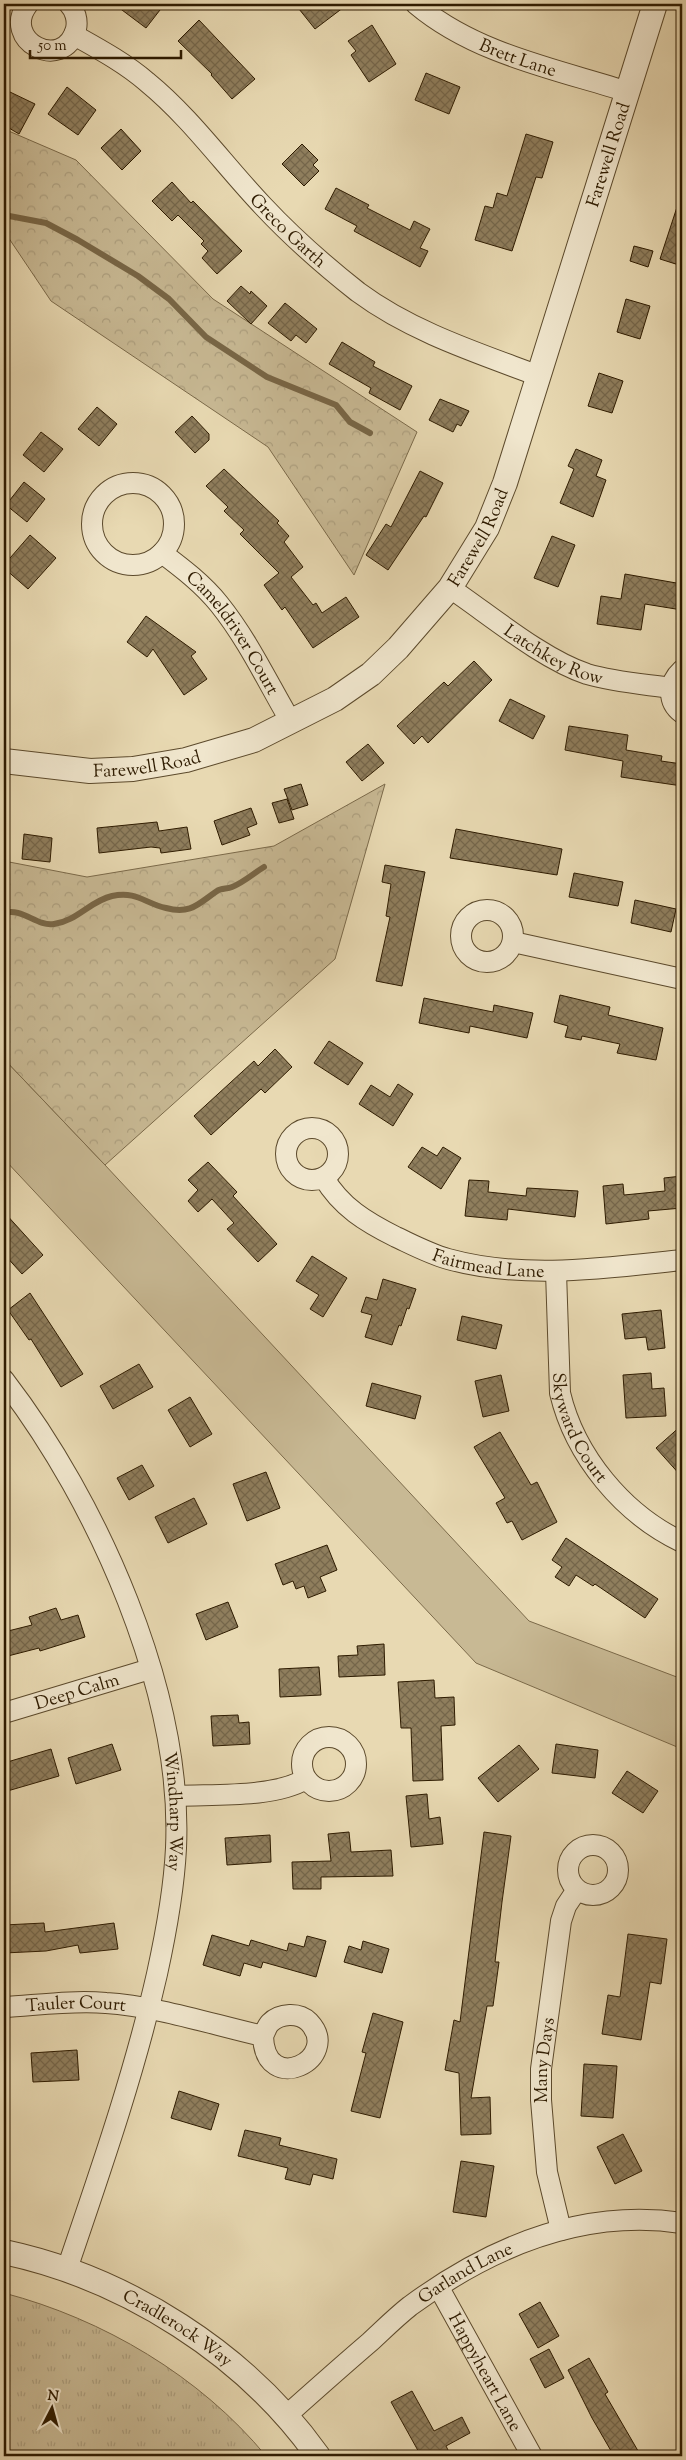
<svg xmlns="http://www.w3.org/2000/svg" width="686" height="2460" font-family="'Sorts Mill Goudy',serif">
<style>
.grass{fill:#c8b994;stroke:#7b6a4a}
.forest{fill:url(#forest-crowns);stroke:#7b6a4a}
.park{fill:url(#park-tufts);stroke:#7b6a4a}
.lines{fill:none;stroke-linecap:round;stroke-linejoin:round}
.stream{stroke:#786646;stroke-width:6}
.building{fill:url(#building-cross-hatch);stroke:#2e1b00}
.minor-casing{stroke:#5c4a2c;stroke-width:22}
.tertiary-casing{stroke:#5c4a2c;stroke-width:26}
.minor{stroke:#f0e6cd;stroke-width:20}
.tertiary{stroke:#f0e6cd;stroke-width:24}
.labels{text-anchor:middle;stroke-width:5;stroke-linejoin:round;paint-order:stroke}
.street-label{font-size:18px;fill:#2e1b00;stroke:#f0e6cd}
</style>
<defs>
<pattern id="forest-crowns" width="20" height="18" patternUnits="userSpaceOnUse" patternTransform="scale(1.25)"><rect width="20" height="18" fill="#c8b994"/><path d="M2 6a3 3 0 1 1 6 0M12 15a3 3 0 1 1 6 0" fill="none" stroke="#ac9e7e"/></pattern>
<pattern id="park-tufts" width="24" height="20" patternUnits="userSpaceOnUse" patternTransform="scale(1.25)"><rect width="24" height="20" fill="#c8b994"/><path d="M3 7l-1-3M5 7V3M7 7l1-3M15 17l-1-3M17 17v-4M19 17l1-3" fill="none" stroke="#ac9e7e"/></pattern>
<pattern id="building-cross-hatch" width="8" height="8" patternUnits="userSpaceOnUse" patternTransform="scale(1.25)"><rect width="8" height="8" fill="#8f7e5d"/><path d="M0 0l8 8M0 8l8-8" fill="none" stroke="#75664a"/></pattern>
</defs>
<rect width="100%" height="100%" fill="#e8d9b2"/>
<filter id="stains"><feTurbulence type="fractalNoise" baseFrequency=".004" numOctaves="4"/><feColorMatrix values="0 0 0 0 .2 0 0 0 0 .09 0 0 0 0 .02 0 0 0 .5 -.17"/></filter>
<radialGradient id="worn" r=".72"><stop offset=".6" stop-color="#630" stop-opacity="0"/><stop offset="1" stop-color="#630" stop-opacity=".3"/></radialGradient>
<path class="grass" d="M 4,1059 L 105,1165 L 529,1621 L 682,1679 L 682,1749 L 476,1663 L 4,1159 Z"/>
<path class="forest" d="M 4,129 L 76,160 L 213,299 L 417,432 L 354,575 L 268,447 L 51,301 L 4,231 Z
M 385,784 L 335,959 L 105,1165 L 4,1059 L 4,861 L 87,877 L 274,846 Z"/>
<path class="park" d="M 4,2293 C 103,2319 200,2376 266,2456 L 4,2456 Z"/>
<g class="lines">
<path class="stream" d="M 4,215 L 46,223 L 78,240 L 138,276 L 169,299 L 206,337 L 267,377 L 336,405 L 350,422 L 370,433
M 4,913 C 22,907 37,927 54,924 C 77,921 90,901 112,896 C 137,891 144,903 166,908 C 191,915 199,903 217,891 C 221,888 227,889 232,887 C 243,883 254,873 264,867"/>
</g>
<path class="building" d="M 114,4 L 151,4 L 160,10 L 146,28 Z
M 295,4 L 348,4 L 315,29 Z
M 199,20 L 255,79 L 232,99 L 211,75 L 212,74 L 178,41 Z
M 372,25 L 396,64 L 369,82 L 351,55 L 356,51 L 348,41 Z
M 426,73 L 460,87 L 449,114 L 415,100 Z
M 67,87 L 96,110 L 78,135 L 48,114 Z
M 10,92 L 35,104 L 19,134 L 4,125 L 4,104 Z
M 121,129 L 141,151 L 122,170 L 101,148 Z
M 526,134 L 553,142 L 542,178 L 536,177 L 512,251 L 475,240 L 485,206 L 493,208 L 497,193 L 507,196 Z
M 302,144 L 318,160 L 313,165 L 319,171 L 304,186 L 282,164 Z
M 172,182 L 191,203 L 193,201 L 242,251 L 217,274 L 202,258 L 208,251 L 201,244 L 204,241 L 178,215 L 172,221 L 152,201 Z
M 336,188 L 369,205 L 367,208 L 410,230 L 414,221 L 430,229 L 420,248 L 428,251 L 420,267 L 354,231 L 357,226 L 325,209 Z
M 679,201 L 682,202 L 682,266 L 660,259 Z
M 634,246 L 653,251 L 648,267 L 630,261 Z
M 241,286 L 250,294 L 251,291 L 267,306 L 251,324 L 227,301 Z
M 626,299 L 650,306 L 640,339 L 617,332 Z
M 285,303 L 317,329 L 306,343 L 296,335 L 291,341 L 268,323 Z
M 342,342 L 375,362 L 373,366 L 412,386 L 400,410 L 369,393 L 371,388 L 329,364 Z
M 599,373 L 623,381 L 612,413 L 588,406 Z
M 440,399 L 469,411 L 461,426 L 457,424 L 453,432 L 429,420 Z
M 97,407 L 117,424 L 99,446 L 78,429 Z
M 192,416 L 209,434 L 209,440 L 195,453 L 175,432 Z
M 41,432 L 63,449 L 44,472 L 23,455 Z
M 576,449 L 602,460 L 596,476 L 606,480 L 593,517 L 560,503 L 574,469 L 568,466 Z
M 224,469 L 279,521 L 277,523 L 289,536 L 284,542 L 303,567 L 291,577 L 313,605 L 316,603 L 322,613 L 346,597 L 359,617 L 313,648 L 285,607 L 282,610 L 264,585 L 279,573 L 240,534 L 244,530 L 224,511 L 228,507 L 206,486 Z
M 420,471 L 443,483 L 426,517 L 424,516 L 388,570 L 366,555 L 386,524 L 391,527 Z
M 24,482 L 45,499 L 27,522 L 6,505 Z
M 30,535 L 56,558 L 28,589 L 4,568 L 4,565 Z
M 552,536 L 575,545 L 558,587 L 534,578 Z
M 625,574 L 682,584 L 682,610 L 645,604 L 641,630 L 597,624 L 601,596 L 621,599 Z
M 146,616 L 196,652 L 191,656 L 207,679 L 184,695 L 153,649 L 147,657 L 127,642 Z
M 474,661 L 492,680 L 428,743 L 422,736 L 414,744 L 397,726 L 444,682 L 448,686 Z
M 510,699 L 545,716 L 533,739 L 499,721 Z
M 569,726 L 628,735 L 626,750 L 662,756 L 661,761 L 682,764 L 682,786 L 621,777 L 623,761 L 565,750 Z
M 368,744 L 384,763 L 362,781 L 346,762 Z
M 301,784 L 308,805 L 292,810 L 284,789 Z
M 287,799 L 294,819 L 279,823 L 272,803 Z
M 251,808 L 257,824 L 247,828 L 250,835 L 222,845 L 214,821 Z
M 157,822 L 159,831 L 187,827 L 191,849 L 161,853 L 160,848 L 151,847 L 99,853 L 97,828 Z
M 456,829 L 562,849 L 557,875 L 450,858 Z
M 24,834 L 52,838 L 50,862 L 22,859 Z
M 385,865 L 425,872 L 402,986 L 376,981 L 390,917 L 386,916 L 391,884 L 382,882 Z
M 574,873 L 623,882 L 618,906 L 569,897 Z
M 635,900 L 676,909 L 671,932 L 631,923 Z
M 560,995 L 610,1007 L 608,1015 L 663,1028 L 656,1060 L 617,1053 L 620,1044 L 582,1036 L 581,1040 L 565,1037 L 568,1026 L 554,1022 Z
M 424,998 L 493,1012 L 494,1005 L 533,1013 L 527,1038 L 470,1026 L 469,1033 L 419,1023 Z
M 329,1041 L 363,1063 L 348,1085 L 314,1063 Z
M 275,1049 L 292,1067 L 265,1093 L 261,1089 L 211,1135 L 194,1116 L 254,1061 L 258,1066 Z
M 398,1084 L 413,1094 L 393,1126 L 359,1104 L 371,1085 L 390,1097 Z
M 422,1147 L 437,1156 L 443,1147 L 461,1158 L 441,1189 L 408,1167 Z
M 208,1162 L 237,1192 L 233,1196 L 277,1244 L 258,1262 L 227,1229 L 234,1223 L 212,1199 L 198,1212 L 188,1201 L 198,1190 L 188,1180 Z
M 682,1176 L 682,1208 L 648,1211 L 649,1219 L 606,1224 L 603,1186 L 623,1184 L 624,1195 L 665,1191 L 664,1178 Z
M 469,1180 L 489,1181 L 488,1192 L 526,1196 L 527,1188 L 578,1191 L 575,1217 L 508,1209 L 507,1220 L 465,1216 Z
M 4,1212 L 43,1255 L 22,1274 L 4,1254 Z
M 312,1256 L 347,1278 L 323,1317 L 310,1309 L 319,1295 L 296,1281 Z
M 383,1279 L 416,1289 L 409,1309 L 407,1308 L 401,1326 L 399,1325 L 392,1345 L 365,1337 L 372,1315 L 361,1312 L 366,1297 L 377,1300 Z
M 30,1293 L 83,1374 L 61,1387 L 31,1339 L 29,1340 L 8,1310 Z
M 661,1310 L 665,1348 L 648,1350 L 646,1337 L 625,1339 L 622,1314 Z
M 462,1316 L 502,1325 L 496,1349 L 457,1340 Z
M 139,1364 L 153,1387 L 113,1409 L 100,1386 Z
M 651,1373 L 652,1389 L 664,1388 L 666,1416 L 626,1418 L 623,1375 Z
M 501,1375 L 509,1411 L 483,1417 L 475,1381 Z
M 372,1383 L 421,1396 L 415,1419 L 366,1406 Z
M 190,1397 L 212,1434 L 190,1447 L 168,1410 Z
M 682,1425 L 682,1477 L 656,1448 Z
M 500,1432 L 531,1485 L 537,1482 L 557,1522 L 522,1540 L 512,1521 L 507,1523 L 496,1503 L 505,1498 L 474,1447 Z
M 142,1465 L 154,1486 L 129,1500 L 117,1478 Z
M 266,1472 L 280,1508 L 247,1521 L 233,1484 Z
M 194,1498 L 207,1524 L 168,1543 L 155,1517 Z
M 566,1538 L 658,1599 L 645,1618 L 595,1584 L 593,1586 L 576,1575 L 569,1586 L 555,1577 L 562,1567 L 552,1560 Z
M 327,1545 L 337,1570 L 320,1577 L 326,1591 L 308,1598 L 304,1586 L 296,1589 L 293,1581 L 283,1585 L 275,1564 Z
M 228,1602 L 238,1627 L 206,1640 L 196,1614 Z
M 56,1608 L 61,1620 L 78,1615 L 85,1637 L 40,1651 L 39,1648 L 4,1657 L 4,1632 L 32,1625 L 29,1617 Z
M 384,1644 L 385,1675 L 339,1677 L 338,1656 L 358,1655 L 357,1646 Z
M 319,1667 L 321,1695 L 280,1697 L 279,1669 Z
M 434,1680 L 435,1698 L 454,1697 L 455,1725 L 441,1726 L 443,1780 L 413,1781 L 411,1728 L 401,1728 L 398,1682 Z
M 238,1715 L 239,1723 L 249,1722 L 250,1744 L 213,1746 L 211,1716 Z
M 112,1744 L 121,1770 L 76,1784 L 68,1758 Z
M 556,1744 L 598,1750 L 595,1778 L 552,1773 Z
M 519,1745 L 539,1769 L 498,1802 L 478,1778 Z
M 51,1749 L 59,1776 L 4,1792 L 4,1763 Z
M 627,1771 L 658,1791 L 643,1813 L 612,1793 Z
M 427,1794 L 429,1819 L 440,1817 L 443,1844 L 411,1847 L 406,1796 Z
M 349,1832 L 351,1852 L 391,1850 L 393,1876 L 321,1877 L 321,1889 L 293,1889 L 292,1862 L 331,1861 L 328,1834 Z
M 484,1832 L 511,1836 L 502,1902 L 495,1962 L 499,1962 L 493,2006 L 487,2006 L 471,2098 L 490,2097 L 491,2134 L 461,2135 L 459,2073 L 445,2070 L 454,2020 L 460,2022 Z
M 270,1835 L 271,1862 L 227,1865 L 225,1838 Z
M 44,1923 L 45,1932 L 114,1923 L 118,1949 L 80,1953 L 78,1945 L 46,1951 L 4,1953 L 4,1925 Z
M 628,1934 L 667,1939 L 661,1984 L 650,1982 L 641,2040 L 602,2034 L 608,1995 L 620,1997 Z
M 212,1935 L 249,1946 L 251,1940 L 287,1951 L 289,1943 L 304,1947 L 307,1936 L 326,1941 L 316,1977 L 263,1962 L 261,1968 L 244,1963 L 240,1976 L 203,1965 Z
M 363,1941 L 389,1949 L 382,1973 L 344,1962 L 349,1946 L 361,1950 Z
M 373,2013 L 403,2022 L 380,2118 L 351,2111 L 366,2053 L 362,2052 Z
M 77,2050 L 79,2080 L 33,2082 L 31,2053 Z
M 584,2064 L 617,2066 L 613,2118 L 581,2116 Z
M 179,2091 L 219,2104 L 211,2130 L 171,2118 Z
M 245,2130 L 281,2138 L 279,2145 L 337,2159 L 333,2179 L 313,2174 L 310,2185 L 285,2179 L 288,2168 L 238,2156 Z
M 623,2134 L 642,2171 L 615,2184 L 597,2147 Z
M 461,2161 L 494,2166 L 486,2217 L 453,2212 Z
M 540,2302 L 559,2336 L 538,2348 L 519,2314 Z
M 549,2349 L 564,2378 L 545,2388 L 530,2359 Z
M 589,2358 L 608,2392 L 605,2394 L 641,2456 L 614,2456 L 592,2418 L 568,2370 Z
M 412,2391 L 434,2431 L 462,2417 L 470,2433 L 446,2446 L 451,2456 L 421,2456 L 391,2402 Z"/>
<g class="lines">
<g class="minor-casing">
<g id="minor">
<path d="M 28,4 C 0,40 63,74 76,29 C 78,20 75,10 69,4"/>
<path id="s1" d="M 416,4 C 475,54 556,69 628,92"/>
<path id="s2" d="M 74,35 C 99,49 125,63 147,82 C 191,118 224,165 263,206 C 292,237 325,266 358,292 C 412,332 478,353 539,376"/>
<circle cx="133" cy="524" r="41"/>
<path id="s3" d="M 162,553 C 182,568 203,584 219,604 C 248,640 268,683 291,722"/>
<path id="s4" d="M 450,588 C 490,615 542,659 587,674 C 614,682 643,684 671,688"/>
<path d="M 682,670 C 669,682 666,701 682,713"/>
<circle cx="487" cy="936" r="26"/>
<path d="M 513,942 L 682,979"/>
<circle cx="312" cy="1154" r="26"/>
<path id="s5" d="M 324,1178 C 341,1207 366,1222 396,1237 C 413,1245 430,1254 448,1259 C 524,1280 605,1268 682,1260"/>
<path id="s6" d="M 556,1272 L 560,1393 C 575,1456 623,1514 682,1542"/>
<path id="s7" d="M 4,1380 C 98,1502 183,1692 176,1848 C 174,1890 166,1933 157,1974 C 134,2075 100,2172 67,2269"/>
<path id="s8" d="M 4,1713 L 150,1669"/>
<circle cx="329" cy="1764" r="27"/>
<path d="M 177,1796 C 215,1794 273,1798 306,1779"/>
<circle cx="593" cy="1870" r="25"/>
<path id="s9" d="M 4,2007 C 38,2005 73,2000 106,2003 C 156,2006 214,2025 263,2036 C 265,2098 343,2058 309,2022 C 299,2012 280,2013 270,2023 C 267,2026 265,2032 263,2036"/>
<path id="s10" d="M 561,2230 L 547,2172 L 541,2100 L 541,2069 L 561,1921 L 566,1906 L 576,1891"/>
<path id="s11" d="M 439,2288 L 532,2456"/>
<path id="s12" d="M 287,2415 C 315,2390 342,2366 370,2342 C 383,2330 396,2317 410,2306 C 489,2248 581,2208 682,2223"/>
</g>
</g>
<g class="tertiary-casing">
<g id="tertiary">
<path id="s13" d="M 4,761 L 90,771 L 133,769 L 186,760 L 254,740 L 335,699 L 371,674 L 398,648 L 450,588 L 487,528 L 505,483 L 655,4"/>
<path id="s14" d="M 4,2252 C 126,2278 246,2354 318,2456"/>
</g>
</g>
<use href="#minor" class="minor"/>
<use href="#tertiary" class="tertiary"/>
</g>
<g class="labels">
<g class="street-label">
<text dy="6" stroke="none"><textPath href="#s1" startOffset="116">Brett Lane</textPath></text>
<text dy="6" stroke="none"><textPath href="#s13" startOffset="969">Farewell Road</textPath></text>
<text dy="6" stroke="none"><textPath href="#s2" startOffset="292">Greco Garth</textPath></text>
<text dy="6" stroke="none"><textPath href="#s13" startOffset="564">Farewell Road</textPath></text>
<text dy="6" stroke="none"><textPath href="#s3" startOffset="108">Cameldriver Court</textPath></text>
<text dy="6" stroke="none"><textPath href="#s4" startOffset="124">Latchkey Row</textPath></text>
<text dy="6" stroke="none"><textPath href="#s13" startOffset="144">Farewell Road</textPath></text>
<text dy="6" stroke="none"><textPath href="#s5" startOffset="192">Fairmead Lane</textPath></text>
<text dy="6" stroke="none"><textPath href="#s6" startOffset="160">Skyward Court</textPath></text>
<text dy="6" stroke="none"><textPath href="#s8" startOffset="76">Deep Calm</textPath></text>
<text dy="6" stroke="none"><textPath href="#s7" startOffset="471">Windharp Way</textPath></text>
<text dy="6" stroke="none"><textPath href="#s9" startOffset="72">Tauler Court</textPath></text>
<text dy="6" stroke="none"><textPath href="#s10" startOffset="172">Many Days</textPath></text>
<text dy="6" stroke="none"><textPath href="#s12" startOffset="229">Garland Lane</textPath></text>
<text dy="6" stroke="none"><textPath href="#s14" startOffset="191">Cradlerock Way</textPath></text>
<text dy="6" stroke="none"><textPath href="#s11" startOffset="96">Happyheart Lane</textPath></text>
</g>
</g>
<rect width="686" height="2460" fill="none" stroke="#e8d9b2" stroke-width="20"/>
<rect x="5" y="5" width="676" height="2450" fill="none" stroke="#2e1b00" stroke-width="2.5"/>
<rect x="10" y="10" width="666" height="2440" fill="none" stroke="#2e1b00"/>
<g transform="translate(52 2408) rotate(6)" stroke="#f0e6cd" stroke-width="4" paint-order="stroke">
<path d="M0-4L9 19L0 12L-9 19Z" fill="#2e1b00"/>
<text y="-8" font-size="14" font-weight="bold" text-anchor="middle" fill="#2e1b00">N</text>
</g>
<path d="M30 50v8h151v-8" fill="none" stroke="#2e1b00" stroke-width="2.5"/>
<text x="38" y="50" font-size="15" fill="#2e1b00" stroke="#f0e6cd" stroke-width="4" paint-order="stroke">50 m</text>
<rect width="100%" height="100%" filter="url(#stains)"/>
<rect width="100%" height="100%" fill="url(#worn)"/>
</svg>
